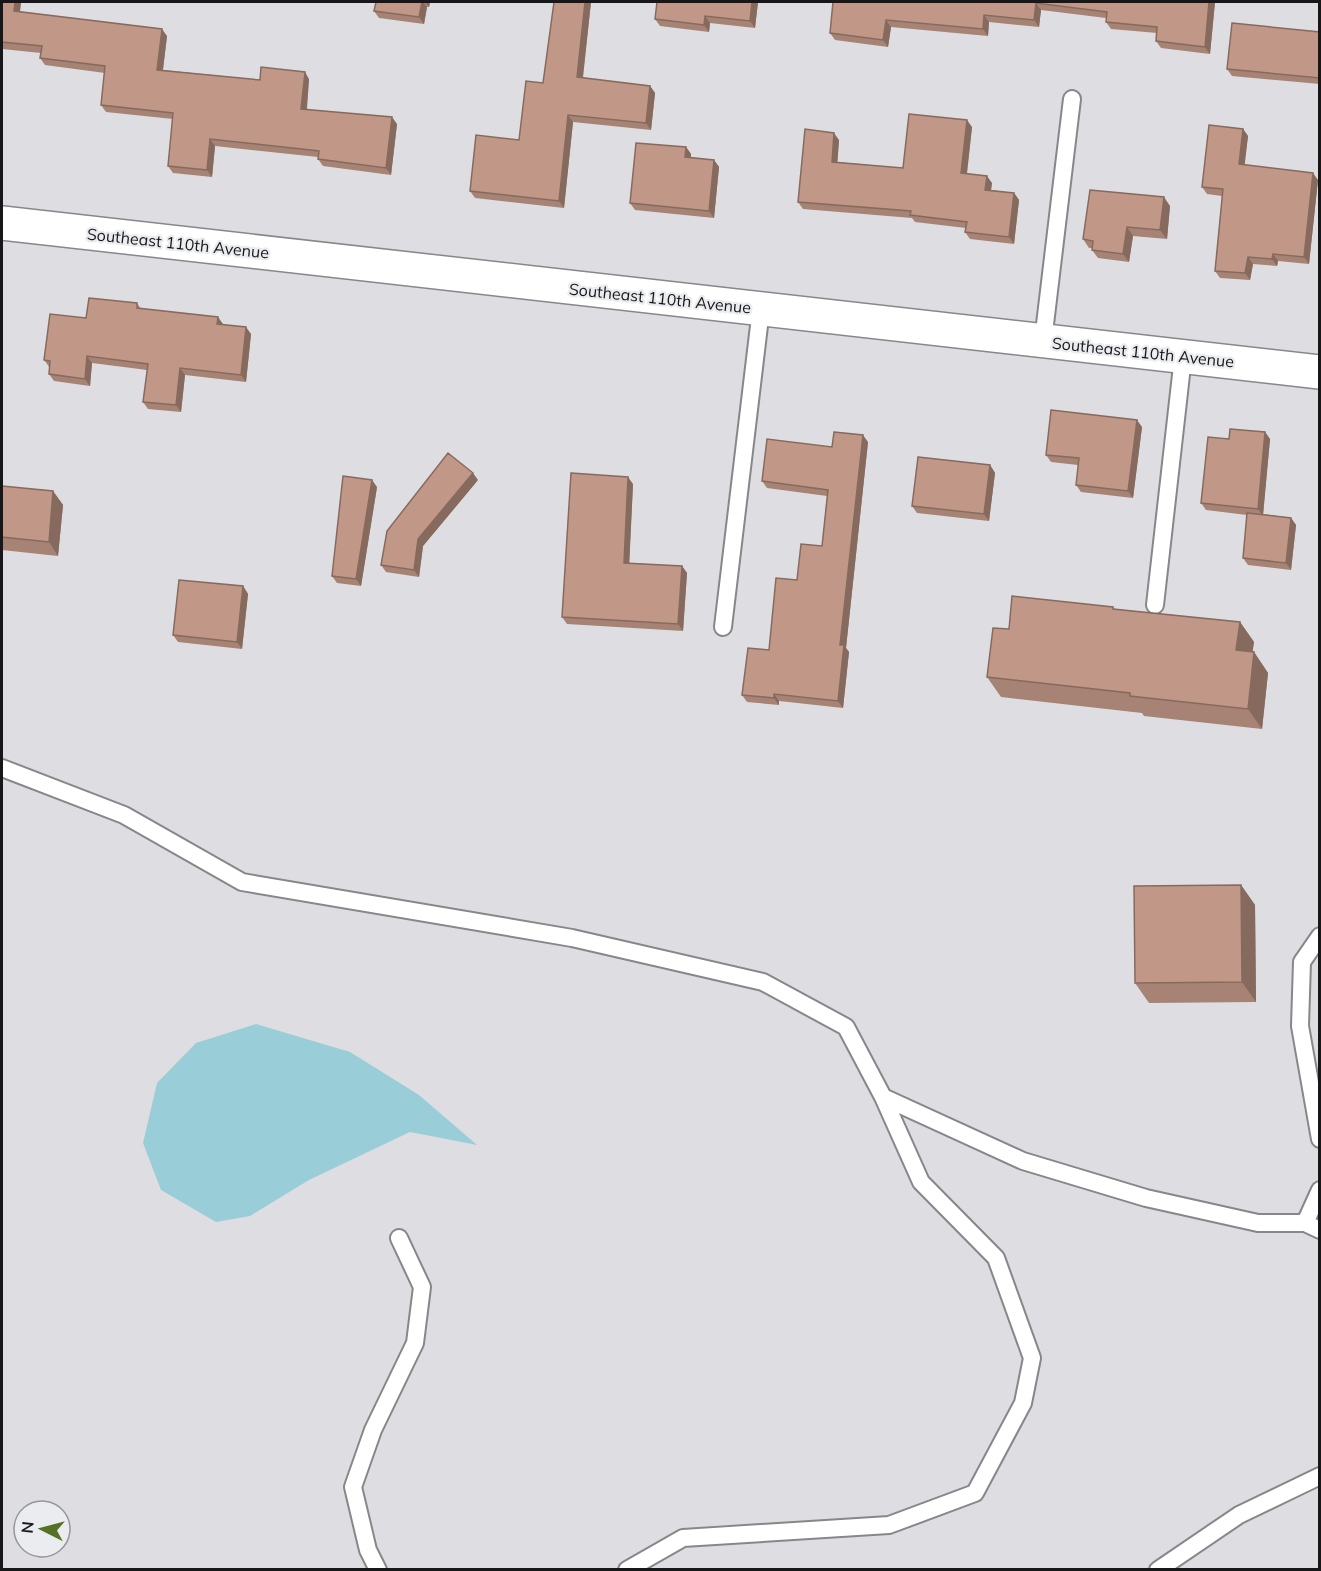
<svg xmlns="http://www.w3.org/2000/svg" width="1321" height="1571" font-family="Mulish,sans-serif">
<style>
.water{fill:#99cdd7}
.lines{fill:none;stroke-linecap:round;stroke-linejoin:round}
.lane-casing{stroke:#86878a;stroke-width:20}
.street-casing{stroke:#86878a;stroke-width:36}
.lane{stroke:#fff;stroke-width:16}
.street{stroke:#fff;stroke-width:33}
.wall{fill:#a68374}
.shaded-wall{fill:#876a5e}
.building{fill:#c19887;stroke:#876a5e;stroke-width:1.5}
.labels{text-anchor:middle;stroke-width:4.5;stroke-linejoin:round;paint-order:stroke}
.street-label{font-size:16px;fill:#171719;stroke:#ebecef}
</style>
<rect width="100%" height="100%" fill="#dedee2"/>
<path class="water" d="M 256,1024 L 350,1052 L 419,1095 L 477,1145 L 410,1132 L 309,1180 L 250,1216 L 216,1222 L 161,1190 L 143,1143 L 157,1083 L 196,1043 Z"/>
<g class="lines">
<g class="lane-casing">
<path id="lane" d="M 1043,341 L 1072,99
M 1155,605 L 1183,357
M 723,627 L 761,309
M 2,768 L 124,815 L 242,882 L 572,938 L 763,982 L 846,1027 L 883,1097 L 921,1182 L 996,1258 L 1032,1358 L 1023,1403 L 975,1493 L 889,1525 L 683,1538 L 627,1570
M 1320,936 L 1302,962 L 1300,1026 L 1320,1139
M 883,1097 L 1023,1161 L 1146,1198 L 1258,1223 L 1305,1223 L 1320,1190
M 1305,1223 L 1320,1230
M 378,1570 L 368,1550 L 353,1487 L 373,1430 L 415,1343 L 422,1287 L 399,1238
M 1158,1570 L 1239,1515 L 1320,1476"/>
</g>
<g class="street-casing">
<path id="street" d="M 2,223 L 1320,372"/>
</g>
<use href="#lane" class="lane"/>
<use href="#street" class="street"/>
</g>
<path class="wall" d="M 2,2 L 21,2 L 20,12 L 167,36 L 163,70 L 260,80 L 309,79 L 307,110 L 397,124 L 391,175 L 323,166 L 318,159 L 318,157 L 215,146 L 212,177 L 173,173 L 168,166 L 173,119 L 106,112 L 101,105 L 105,73 L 45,65 L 40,58 L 41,53 L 2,49 Z
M 376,2 L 430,2 L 429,7 L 427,7 L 424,24 L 379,18 L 374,11 Z
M 554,2 L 591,2 L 583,78 L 650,86 L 655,93 L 651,130 L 573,122 L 564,208 L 475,198 L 470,191 L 519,140 L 543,83 Z
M 657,2 L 758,2 L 755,28 L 710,23 L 709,32 L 660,26 L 655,19 Z
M 833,2 L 1215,2 L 1210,54 L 1161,48 L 1156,41 L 1157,33 L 1111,29 L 1106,22 L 1106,18 L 1041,10 L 1039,27 L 989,22 L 988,36 L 891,27 L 888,47 L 835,40 L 830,33 Z
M 1320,32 L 1320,84 L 1232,76 L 1227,69 Z
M 972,127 L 967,174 L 992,183 L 991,190 L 1014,193 L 1019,200 L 1014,244 L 970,239 L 965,232 L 966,228 L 915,222 L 912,218 L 803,209 L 798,202 L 839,140 L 837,162 L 903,168 Z
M 1243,129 L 1248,136 L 1244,165 L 1318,180 L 1309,264 L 1278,261 L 1277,266 L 1253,264 L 1250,280 L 1220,278 L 1215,271 L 1222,196 L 1207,194 L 1202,187 Z
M 686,147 L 691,154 L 691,158 L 714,160 L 719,167 L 714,218 L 635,210 L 630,203 Z
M 1170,206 L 1167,239 L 1133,236 L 1129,262 L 1098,258 L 1092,250 L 1092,248 L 1089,248 L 1083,239 Z
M 137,303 L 141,309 L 223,324 L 251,334 L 246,382 L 185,375 L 181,412 L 148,409 L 143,402 L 147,370 L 92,363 L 90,386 L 54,381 L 49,374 L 50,368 L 44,360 L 86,318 Z
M 1142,427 L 1133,498 L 1081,492 L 1076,485 L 1078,465 L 1051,462 L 1046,455 Z
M 1265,432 L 1270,439 L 1263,514 L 1291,518 L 1296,525 L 1291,570 L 1248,565 L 1243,558 L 1247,515 L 1206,510 L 1201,503 L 1229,439 Z
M 868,442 L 846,648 L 849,652 L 843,708 L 779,701 L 779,705 L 747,702 L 742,695 L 769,650 L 797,580 L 822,546 L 827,496 L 767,488 L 762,481 L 832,447 Z
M 990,465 L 995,473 L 989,521 L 917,513 L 912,506 Z
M 478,480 L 423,546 L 419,577 L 386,572 L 381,565 Z
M 633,484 L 629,563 L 682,566 L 687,573 L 683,631 L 567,624 L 562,617 Z
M 2,486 L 53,491 L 63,505 L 58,556 L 2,550 Z
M 377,487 L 361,586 L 337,583 L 332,576 Z
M 243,586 L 248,594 L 242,649 L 178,642 L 173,635 Z
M 1113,607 L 1115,609 L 1240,622 L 1254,642 L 1252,652 L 1254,652 L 1268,673 L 1262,729 L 1144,716 L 1142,713 L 1001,697 L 987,677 L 1009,629 Z
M 1241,885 L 1255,905 L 1256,1002 L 1149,1003 L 1135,983 Z"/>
<path class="shaded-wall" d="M 15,2 L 21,2 L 19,18 L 14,11 Z
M 422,2 L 423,2 L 427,7 L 424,24 L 419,17 Z
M 425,2 L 430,2 L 429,7 Z
M 585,2 L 591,2 L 582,84 L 577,77 Z
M 752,2 L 758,2 L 755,28 L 750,21 Z
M 1209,2 L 1215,2 L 1210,54 L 1205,47 Z
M 1036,3 L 1041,10 L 1039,27 L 1034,20 Z
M 984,15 L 989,22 L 988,36 L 983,29 Z
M 705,16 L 710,23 L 709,32 L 704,25 Z
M 886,20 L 891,27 L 888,47 L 883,40 Z
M 162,29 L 167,36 L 162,77 L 157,70 Z
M 305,72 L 309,79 L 306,116 L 301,109 Z
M 650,86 L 655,93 L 651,130 L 646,123 Z
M 568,115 L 573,122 L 564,208 L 559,201 Z
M 392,117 L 397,124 L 391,175 L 386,168 Z
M 967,120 L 972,127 L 966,180 L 961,173 Z
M 1243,129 L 1248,136 L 1244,171 L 1239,164 Z
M 834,133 L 839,140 L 837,169 L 832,162 Z
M 210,139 L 215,146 L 212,177 L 207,170 Z
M 686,147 L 691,154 L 690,164 L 685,157 Z
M 714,160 L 719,167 L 714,218 L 709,211 Z
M 1313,173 L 1318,180 L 1309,264 L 1304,257 Z
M 987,176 L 992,183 L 990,197 L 985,190 Z
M 1014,193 L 1019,200 L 1014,244 L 1009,237 Z
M 1164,197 L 1170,206 L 1167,239 L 1160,230 Z
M 1127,227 L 1133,236 L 1129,262 L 1123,254 Z
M 1273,254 L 1278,261 L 1277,266 L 1272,259 Z
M 1248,257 L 1253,264 L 1250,280 L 1245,273 Z
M 218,317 L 223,324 L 222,331 L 217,324 Z
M 246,327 L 251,334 L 246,382 L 241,375 Z
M 87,356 L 92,363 L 90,386 L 85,379 Z
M 180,368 L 185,375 L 181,412 L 176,405 Z
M 1137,420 L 1142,427 L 1133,498 L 1128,491 Z
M 1265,432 L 1270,439 L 1263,516 L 1258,509 Z
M 863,435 L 868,442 L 846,648 L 849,652 L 843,708 L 838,701 L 840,645 Z
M 990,465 L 995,473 L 989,521 L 984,514 Z
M 473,473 L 478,480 L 423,546 L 419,577 L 414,570 L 418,539 Z
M 628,477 L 633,484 L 629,570 L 624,563 Z
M 372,480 L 377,487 L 361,586 L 356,579 Z
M 53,491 L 63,505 L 58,556 L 49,542 Z
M 1291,518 L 1296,525 L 1291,570 L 1286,563 Z
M 682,566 L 687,573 L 683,631 L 678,624 Z
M 243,586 L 248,594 L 242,649 L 237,642 Z
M 1240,622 L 1254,642 L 1250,671 L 1236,650 Z
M 1254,652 L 1268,673 L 1262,729 L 1248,709 Z
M 774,694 L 779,701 L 779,705 L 774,698 Z
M 1241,885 L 1255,905 L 1256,1002 L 1242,982 Z"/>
<path class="building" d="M 2,2 L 15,2 L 14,11 L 162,29 L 157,70 L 260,80 L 261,67 L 305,72 L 301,109 L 392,117 L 386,168 L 318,159 L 319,151 L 210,139 L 207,170 L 168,166 L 173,113 L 101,105 L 105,66 L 40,58 L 42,46 L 2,42 Z
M 376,2 L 422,2 L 419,17 L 374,11 Z
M 554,2 L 585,2 L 577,77 L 650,86 L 646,123 L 568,115 L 559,201 L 470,191 L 476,135 L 519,140 L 526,81 L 543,83 Z
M 657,2 L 752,2 L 750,21 L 705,16 L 704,25 L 655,19 Z
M 833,2 L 1209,2 L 1205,47 L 1156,41 L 1157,27 L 1106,22 L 1107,12 L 1036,3 L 1034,20 L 984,15 L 983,29 L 886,20 L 883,40 L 830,33 Z
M 1232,23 L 1320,32 L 1320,78 L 1227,69 Z
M 909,114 L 967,120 L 961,173 L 987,176 L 985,190 L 1014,193 L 1009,237 L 965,232 L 967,222 L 910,215 L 911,211 L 798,202 L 805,129 L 834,133 L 832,162 L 903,168 Z
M 1209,125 L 1243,129 L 1239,164 L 1313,173 L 1304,257 L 1273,254 L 1272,259 L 1248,257 L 1245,273 L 1215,271 L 1223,189 L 1202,187 Z
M 636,143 L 686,147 L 685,157 L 714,160 L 709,211 L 630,203 Z
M 1090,190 L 1164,197 L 1160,230 L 1127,227 L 1123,254 L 1092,250 L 1093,241 L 1083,239 Z
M 89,298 L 137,303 L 137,308 L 218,317 L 217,324 L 246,327 L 241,375 L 180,368 L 176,405 L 143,402 L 148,364 L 87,356 L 85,379 L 49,374 L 50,361 L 44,360 L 50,314 L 86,318 Z
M 1051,410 L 1137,420 L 1128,491 L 1076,485 L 1079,458 L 1046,455 Z
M 1230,429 L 1265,432 L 1258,509 L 1201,503 L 1208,437 L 1229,439 Z
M 834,432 L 863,435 L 840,645 L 844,645 L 838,701 L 774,694 L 774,698 L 742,695 L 748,648 L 769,650 L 776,578 L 797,580 L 801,544 L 822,546 L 828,490 L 762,481 L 767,439 L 832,447 Z
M 448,453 L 473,473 L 418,539 L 414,570 L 381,565 L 387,531 Z
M 918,457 L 990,465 L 984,514 L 912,506 Z
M 571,473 L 628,477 L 624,563 L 682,566 L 678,624 L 562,617 Z
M 343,476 L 372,480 L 356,579 L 332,576 Z
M 2,486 L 53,491 L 49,542 L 2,537 Z
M 1247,513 L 1291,518 L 1286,563 L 1243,558 Z
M 179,580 L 243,586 L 237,642 L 173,635 Z
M 1012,596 L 1113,607 L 1113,609 L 1240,622 L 1236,650 L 1254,652 L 1248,709 L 1130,696 L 1130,693 L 987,677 L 993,628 L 1009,629 Z
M 1241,885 L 1242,982 L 1135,983 L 1134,886 Z"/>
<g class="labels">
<g class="street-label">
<text transform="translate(178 243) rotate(6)" y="6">Southeast 110th Avenue</text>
<text transform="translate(660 298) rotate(6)" y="6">Southeast 110th Avenue</text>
<text transform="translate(1143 352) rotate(6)" y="6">Southeast 110th Avenue</text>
</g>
</g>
<rect width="1321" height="1571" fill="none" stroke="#171719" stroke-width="6"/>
<g transform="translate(42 1529) rotate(276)"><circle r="28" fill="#ebecef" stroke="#969799" stroke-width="1.5"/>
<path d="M0-4.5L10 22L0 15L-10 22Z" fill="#557125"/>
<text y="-9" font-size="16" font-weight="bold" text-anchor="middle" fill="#171719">N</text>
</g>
</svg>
